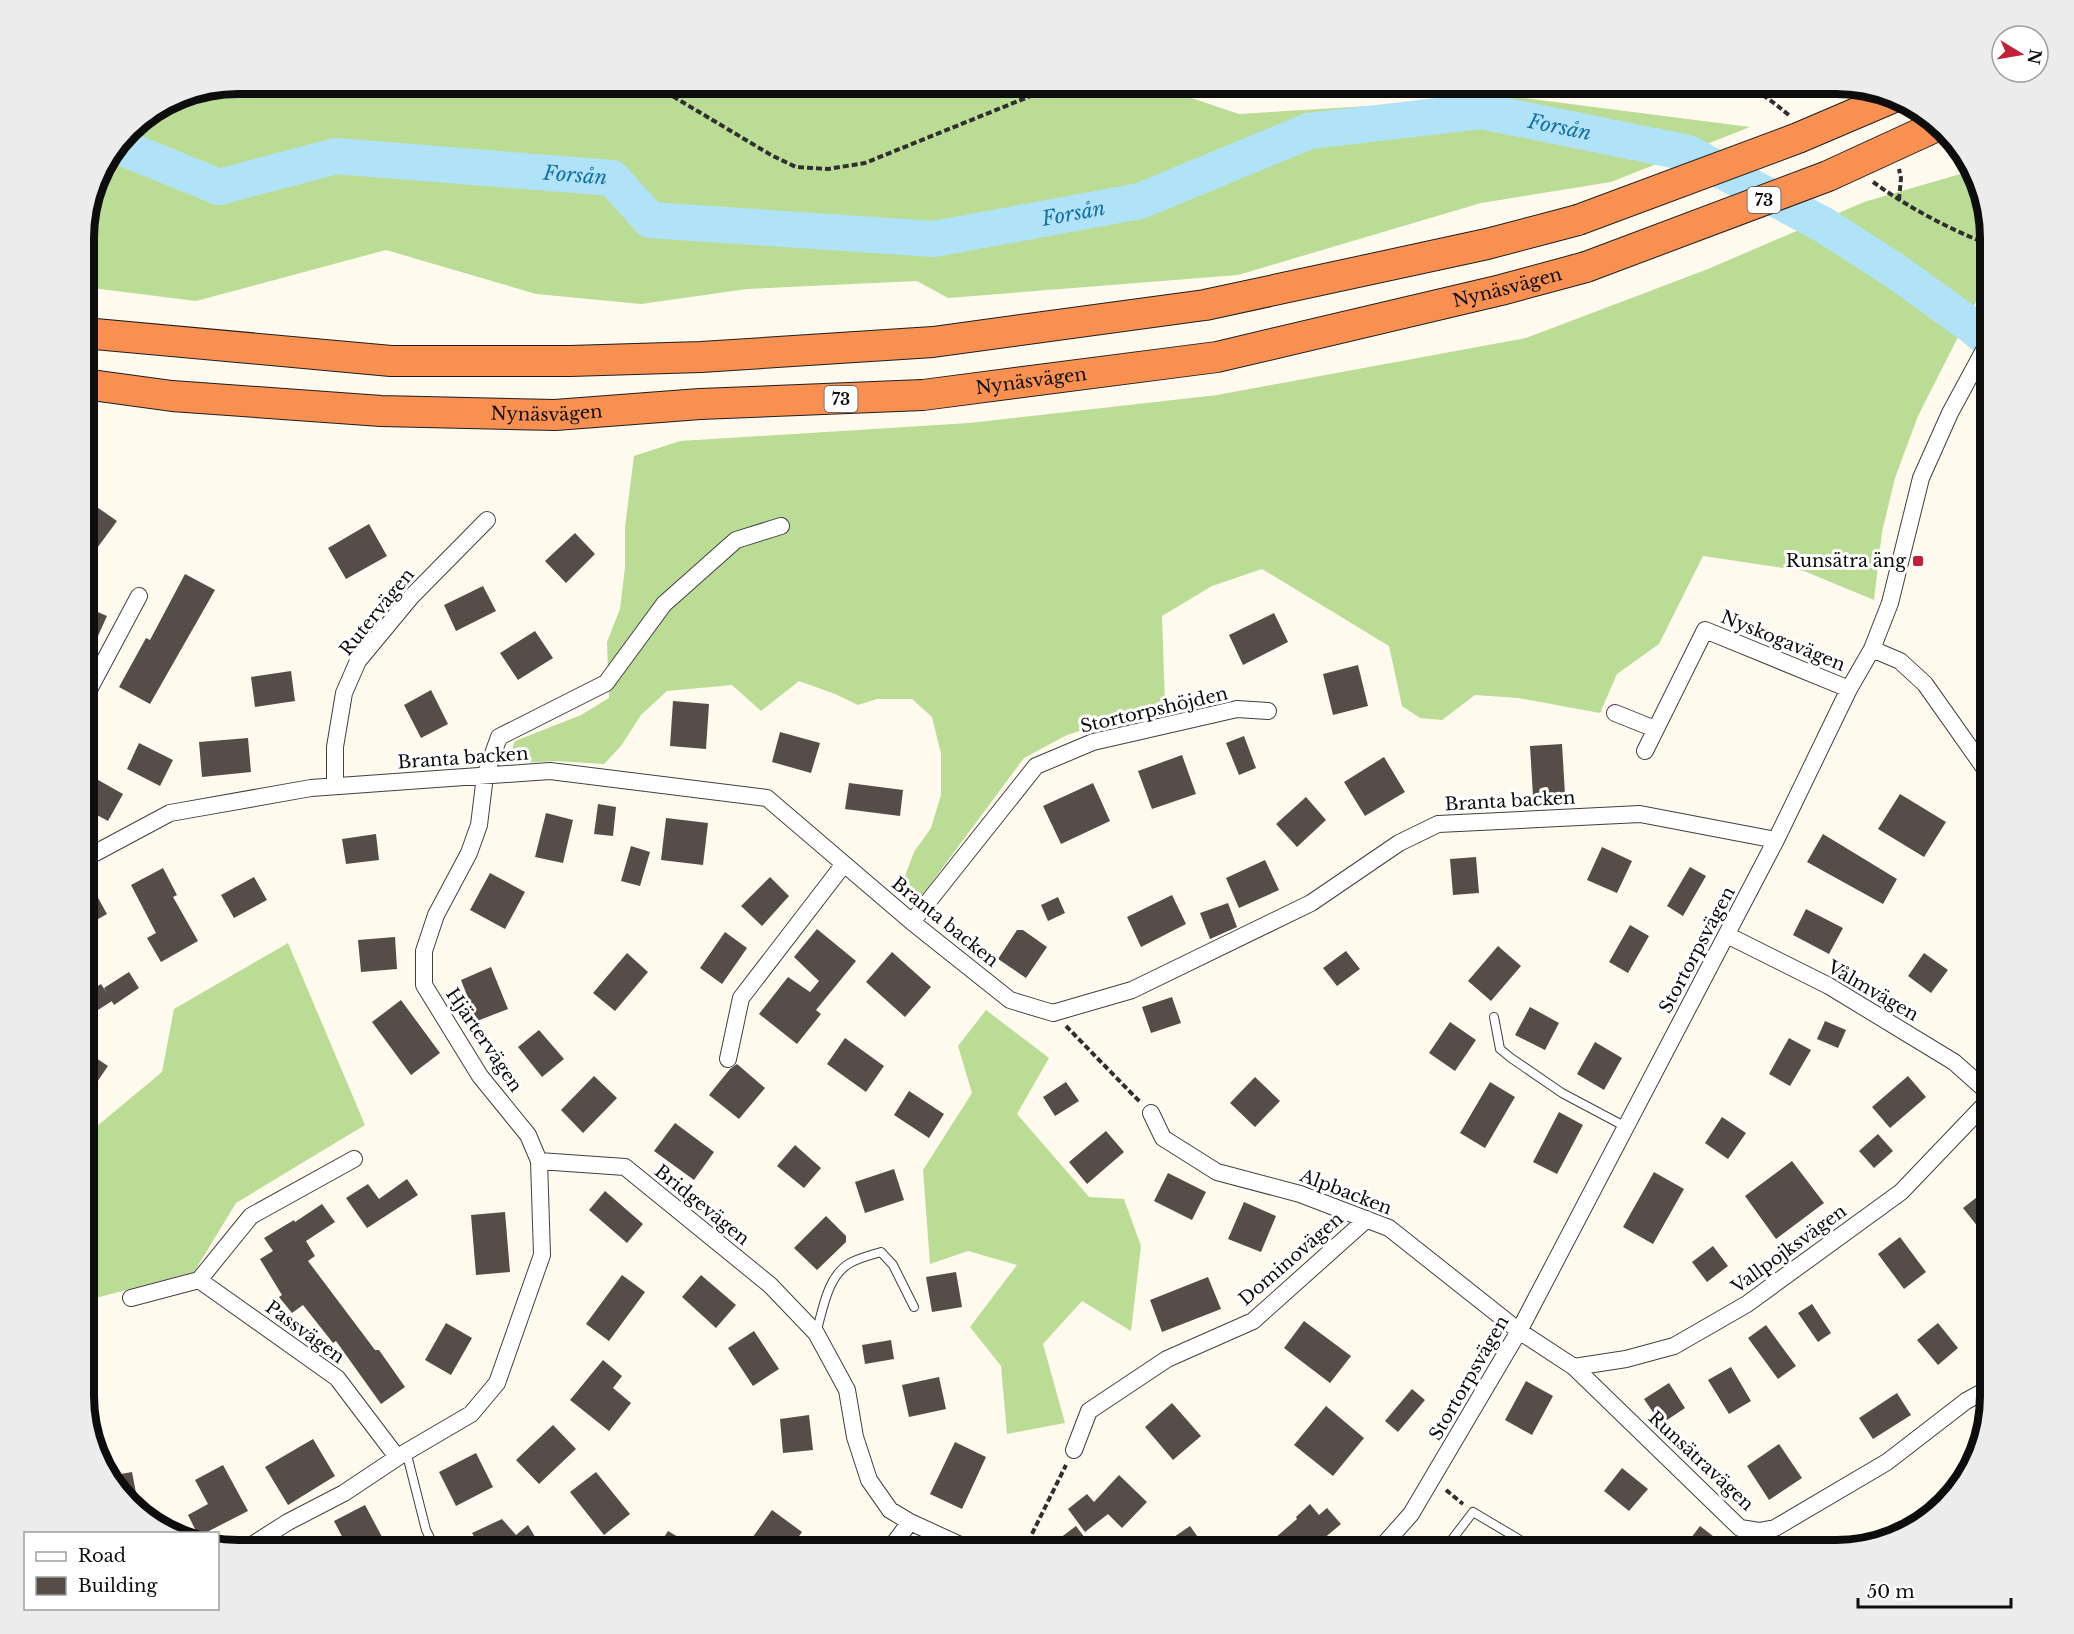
<svg xmlns="http://www.w3.org/2000/svg" width="2074" height="1634" font-family="'Libre Baskerville',serif">
<style>
.forest{fill:#bbdc95}
.lines{fill:none;stroke-linecap:round;stroke-linejoin:round}
.river{stroke:#b1e3f8;stroke-width:36}
.building{fill:#564d49}
.lane-casing{stroke:#404040;stroke-width:10}
.street-casing{stroke:#404040;stroke-width:18}
.highway-casing{stroke:#1e1e1e;stroke-width:32}
.path{stroke:#2f2f2f;stroke-width:4;stroke-dasharray:6 3;stroke-linecap:butt}
.lane{stroke:#fff;stroke-width:8}
.street{stroke:#fff;stroke-width:16}
.highway{stroke:#f89052;stroke-width:30}
.highway-bridge-casing{stroke:#1e1e1e;stroke-width:32;stroke-linecap:butt}
.highway-bridge{stroke:#f89052;stroke-width:30}
.poi-dot{fill:#c12136;stroke:#fff;stroke-width:2}
.labels{text-anchor:middle;stroke-width:6;stroke-linejoin:round;paint-order:stroke}
.shield{fill:#fff;stroke:#565656;stroke-width:1.5}
.shield-label{font-size:16px;font-weight:bold;fill:#0d0d0d}
.street-label{font-size:18px;fill:#0d0d0d;stroke:#fff}
.poi-label{font-size:18px;fill:#0d0d0d;stroke:#fff;text-anchor:end}
.water-label{font-size:20px;font-style:italic;fill:#1370a3;stroke:#fff}
.rim{fill:none;stroke:#0d0d0d;stroke-width:8}
</style>
<rect width="100%" height="100%" fill="#fffaee"/>
<path class="forest" d="M 239,84 L 1150,84 L 1239,114 L 1517,97 L 1750,127 L 1611,182 L 1481,203 L 1238,275 L 948,298 L 917,281 L 747,289 L 641,304 L 536,294 L 386,250 L 196,301 L 84,287 L 84,229 L 100,170 L 137,123 L 180,96 Z
M 1974,170 L 1990,239 L 1990,274 L 1918,416 L 1895,478 L 1882,532 L 1874,600 L 1804,571 L 1703,556 L 1659,644 L 1617,674 L 1600,713 L 1518,698 L 1475,695 L 1442,720 L 1420,718 L 1402,706 L 1389,646 L 1262,569 L 1212,586 L 1162,616 L 1165,704 L 1067,735 L 1024,758 L 923,894 L 905,897 L 900,889 L 914,852 L 931,828 L 941,795 L 941,754 L 932,717 L 912,699 L 877,699 L 858,705 L 835,694 L 799,681 L 761,711 L 732,685 L 667,691 L 641,715 L 621,746 L 604,764 L 556,761 L 521,763 L 510,754 L 515,741 L 581,715 L 609,698 L 607,642 L 620,609 L 625,567 L 625,527 L 634,456 L 680,441 L 969,423 L 1217,395 L 1526,338 L 1708,269 L 1864,202 Z
M 288,943 L 365,1125 L 236,1203 L 194,1272 L 92,1299 L 84,1288 L 84,1137 L 162,1072 L 174,1009 Z
M 986,1010 L 1049,1058 L 1017,1114 L 1089,1197 L 1124,1199 L 1141,1246 L 1131,1331 L 1082,1301 L 1043,1344 L 1065,1423 L 1007,1434 L 1001,1366 L 970,1327 L 1017,1265 L 968,1251 L 930,1264 L 923,1170 L 972,1093 L 958,1046 Z"/>
<g class="lines">
<path class="river" id="s1" d="M 118,146 L 219,187 L 336,156 L 612,178 L 650,220 L 934,239 L 1140,201 L 1309,131 L 1481,111 L 1688,153 L 1822,224 L 1894,270 L 1973,327 L 1990,341"/>
</g>
<path class="building" d="M 94,505 L 117,521 L 84,566 L 84,519 Z
M 369,524 L 387,556 L 346,579 L 328,548 Z
M 575,533 L 595,554 L 566,583 L 545,561 Z
M 185,574 L 215,590 L 150,704 L 119,687 L 146,638 L 150,640 Z
M 483,586 L 496,611 L 456,631 L 444,605 Z
M 84,606 L 107,616 L 84,667 Z
M 1274,613 L 1288,642 L 1243,665 L 1229,635 Z
M 535,631 L 553,658 L 518,680 L 500,653 Z
M 1358,665 L 1368,706 L 1333,715 L 1323,674 Z
M 291,671 L 295,701 L 255,707 L 251,677 Z
M 431,690 L 448,724 L 421,738 L 404,705 Z
M 673,701 L 709,704 L 706,749 L 670,746 Z
M 780,732 L 820,743 L 811,773 L 772,762 Z
M 1244,736 L 1256,768 L 1239,775 L 1226,743 Z
M 248,738 L 251,772 L 202,777 L 199,742 Z
M 139,743 L 173,760 L 160,786 L 127,769 Z
M 1562,744 L 1565,794 L 1533,796 L 1530,746 Z
M 1182,755 L 1196,794 L 1152,809 L 1138,771 Z
M 1384,757 L 1405,792 L 1365,816 L 1344,782 Z
M 84,772 L 123,794 L 108,821 L 84,808 Z
M 849,783 L 903,790 L 900,816 L 845,809 Z
M 1093,783 L 1110,821 L 1061,844 L 1043,806 Z
M 1900,794 L 1946,822 L 1924,857 L 1878,829 Z
M 1306,797 L 1326,820 L 1297,847 L 1276,824 Z
M 598,804 L 616,807 L 613,836 L 594,834 Z
M 546,813 L 573,820 L 563,863 L 535,857 Z
M 666,818 L 708,823 L 703,865 L 661,860 Z
M 376,834 L 379,860 L 346,864 L 342,839 Z
M 1823,834 L 1897,879 L 1883,904 L 1807,862 Z
M 631,846 L 650,852 L 640,886 L 621,881 Z
M 1602,847 L 1632,861 L 1617,893 L 1587,880 Z
M 1476,857 L 1479,893 L 1453,895 L 1450,859 Z
M 1265,860 L 1279,890 L 1239,908 L 1226,878 Z
M 1690,867 L 1706,876 L 1683,916 L 1667,906 Z
M 163,868 L 177,895 L 173,897 L 198,941 L 161,962 L 147,938 L 156,933 L 131,885 Z
M 490,873 L 525,892 L 505,929 L 470,910 Z
M 254,877 L 267,900 L 234,918 L 221,895 Z
M 770,877 L 789,896 L 762,926 L 741,906 Z
M 1172,895 L 1186,924 L 1141,947 L 1127,917 Z
M 97,896 L 107,914 L 84,927 L 84,904 Z
M 1058,897 L 1065,913 L 1048,921 L 1041,905 Z
M 1228,903 L 1237,927 L 1210,939 L 1200,913 Z
M 1806,909 L 1843,928 L 1829,954 L 1793,935 Z
M 1630,925 L 1649,936 L 1628,973 L 1609,962 Z
M 817,929 L 856,961 L 816,1010 L 821,1014 L 797,1044 L 759,1014 L 788,977 L 810,992 L 819,981 L 794,957 Z
M 1017,930 L 1023,930 L 1047,947 L 1026,978 L 998,959 Z
M 725,932 L 747,948 L 722,984 L 700,968 Z
M 395,937 L 397,969 L 361,972 L 358,940 Z
M 1498,946 L 1521,966 L 1491,1001 L 1468,981 Z
M 1346,951 L 1360,969 L 1337,986 L 1323,968 Z
M 892,952 L 931,987 L 905,1017 L 866,982 Z
M 627,953 L 648,972 L 615,1011 L 593,993 Z
M 1924,953 L 1948,970 L 1931,993 L 1908,976 Z
M 491,967 L 508,1009 L 477,1021 L 461,980 Z
M 129,972 L 139,988 L 114,1005 L 104,988 Z
M 101,984 L 112,1001 L 98,1010 L 87,993 Z
M 1172,997 L 1181,1023 L 1151,1033 L 1142,1007 Z
M 401,1000 L 440,1053 L 411,1075 L 372,1022 Z
M 1530,1007 L 1559,1023 L 1545,1050 L 1515,1035 Z
M 1825,1021 L 1846,1030 L 1838,1048 L 1817,1039 Z
M 1450,1022 L 1476,1040 L 1455,1071 L 1429,1053 Z
M 539,1030 L 564,1059 L 542,1077 L 518,1047 Z
M 845,1038 L 884,1066 L 866,1092 L 827,1064 Z
M 1789,1038 L 1811,1050 L 1790,1086 L 1769,1074 Z
M 1595,1042 L 1622,1058 L 1604,1090 L 1577,1074 Z
M 84,1050 L 108,1066 L 84,1101 Z
M 737,1064 L 765,1088 L 739,1119 L 709,1095 L 730,1069 Z
M 594,1076 L 617,1098 L 583,1133 L 561,1110 Z
M 1908,1076 L 1926,1097 L 1890,1128 L 1872,1107 Z
M 1255,1077 L 1280,1101 L 1255,1127 L 1230,1103 Z
M 1066,1082 L 1079,1101 L 1055,1116 L 1043,1097 Z
M 1490,1082 L 1515,1097 L 1485,1148 L 1460,1133 Z
M 909,1091 L 944,1114 L 929,1138 L 894,1115 Z
M 1559,1112 L 1583,1125 L 1557,1174 L 1533,1162 Z
M 1722,1117 L 1746,1133 L 1728,1159 L 1705,1143 Z
M 675,1123 L 714,1152 L 694,1180 L 654,1151 Z
M 1106,1131 L 1124,1152 L 1087,1184 L 1069,1162 Z
M 1878,1134 L 1893,1151 L 1874,1168 L 1859,1151 Z
M 795,1145 L 821,1168 L 804,1188 L 777,1166 Z
M 1792,1161 L 1824,1203 L 1776,1239 L 1745,1196 Z
M 894,1169 L 904,1200 L 865,1213 L 855,1182 Z
M 1654,1172 L 1684,1189 L 1653,1244 L 1623,1227 Z
M 1168,1173 L 1206,1192 L 1192,1220 L 1154,1201 Z
M 407,1179 L 418,1195 L 367,1228 L 346,1198 L 368,1184 L 379,1199 Z
M 1990,1187 L 1990,1242 L 1963,1208 Z
M 605,1191 L 643,1224 L 627,1243 L 589,1210 Z
M 1244,1202 L 1276,1216 L 1261,1252 L 1228,1239 Z
M 322,1204 L 335,1222 L 306,1241 L 315,1256 L 308,1261 L 375,1350 L 379,1350 L 405,1387 L 381,1404 L 336,1341 L 333,1343 L 303,1305 L 292,1313 L 279,1297 L 282,1295 L 260,1259 L 273,1251 L 264,1238 L 294,1220 L 295,1222 Z
M 505,1212 L 510,1272 L 476,1275 L 471,1215 Z
M 826,1216 L 846,1236 L 846,1242 L 817,1270 L 794,1248 Z
M 1900,1237 L 1926,1272 L 1904,1289 L 1878,1254 Z
M 1713,1246 L 1728,1266 L 1707,1282 L 1692,1262 Z
M 956,1272 L 962,1307 L 932,1312 L 926,1277 Z
M 622,1275 L 645,1292 L 609,1341 L 586,1324 Z
M 701,1275 L 736,1305 L 716,1328 L 682,1297 Z
M 1208,1277 L 1221,1309 L 1162,1332 L 1150,1300 Z
M 1812,1304 L 1831,1333 L 1818,1342 L 1798,1313 Z
M 1304,1321 L 1351,1356 L 1330,1383 L 1284,1348 Z
M 446,1323 L 472,1338 L 451,1375 L 425,1360 Z
M 1938,1323 L 1958,1348 L 1938,1365 L 1917,1340 Z
M 1766,1325 L 1796,1366 L 1778,1379 L 1748,1338 Z
M 754,1331 L 779,1369 L 753,1386 L 728,1348 Z
M 891,1340 L 894,1359 L 865,1364 L 862,1345 Z
M 603,1360 L 622,1376 L 613,1388 L 631,1403 L 609,1431 L 570,1400 Z
M 1731,1367 L 1751,1401 L 1729,1414 L 1708,1380 Z
M 939,1377 L 946,1409 L 909,1417 L 902,1385 Z
M 1526,1381 L 1553,1396 L 1532,1435 L 1505,1420 Z
M 1669,1383 L 1685,1408 L 1661,1424 L 1644,1399 Z
M 1412,1389 L 1425,1400 L 1398,1432 L 1385,1421 Z
M 1897,1393 L 1911,1415 L 1873,1439 L 1859,1418 Z
M 1172,1403 L 1201,1436 L 1173,1460 L 1145,1427 Z
M 1326,1406 L 1364,1438 L 1333,1476 L 1294,1445 Z
M 809,1415 L 813,1450 L 783,1453 L 780,1419 Z
M 553,1425 L 576,1449 L 539,1484 L 516,1460 Z
M 313,1439 L 335,1476 L 288,1505 L 265,1467 Z
M 955,1442 L 986,1457 L 962,1509 L 930,1494 Z
M 1779,1444 L 1802,1478 L 1769,1500 L 1747,1466 Z
M 476,1453 L 493,1487 L 456,1506 L 439,1472 Z
M 223,1465 L 248,1511 L 205,1533 L 197,1533 L 188,1515 L 208,1504 L 195,1480 Z
M 1622,1468 L 1648,1489 L 1629,1511 L 1604,1491 Z
M 132,1472 L 140,1514 L 110,1476 Z
M 596,1472 L 630,1514 L 604,1535 L 570,1492 Z
M 1119,1475 L 1147,1502 L 1122,1528 L 1108,1514 L 1085,1532 L 1068,1509 L 1087,1494 L 1094,1502 Z
M 1310,1504 L 1319,1515 L 1327,1508 L 1341,1524 L 1310,1550 L 1286,1550 L 1275,1538 L 1297,1519 L 1296,1517 Z
M 365,1505 L 389,1550 L 349,1550 L 334,1521 Z
M 772,1510 L 802,1532 L 789,1550 L 761,1550 L 750,1541 Z
M 502,1519 L 516,1535 L 528,1525 L 543,1550 L 481,1550 L 472,1533 Z
M 1076,1526 L 1094,1550 L 1044,1550 Z
M 1190,1526 L 1207,1550 L 1155,1550 Z
M 1700,1526 L 1731,1550 L 1682,1550 Z
M 668,1531 L 700,1550 L 656,1550 Z"/>
<g class="lines">
<g class="lane-casing">
<path id="lane" d="M 1494,1017 L 1500,1049 L 1511,1058 L 1562,1093 L 1626,1127
M 816,1333 C 823,1310 827,1276 850,1263 C 859,1258 871,1255 881,1252 L 893,1265 L 914,1307
M 406,1451 L 426,1530 L 436,1550
M 1444,1550 L 1473,1512 L 1537,1550"/>
</g>
<g class="street-casing">
<path id="street" d="M 1872,649 L 1900,661 L 1925,684 L 1990,776
M 84,699 L 139,596
M 1615,713 L 1655,729
M 1645,751 L 1705,630 L 1849,689
M 335,786 L 335,747 L 344,693 L 358,661 L 411,597 L 487,520
M 84,859 L 170,813 L 311,788 L 550,771 L 767,798 L 912,922 L 1010,1000 L 1053,1013 L 1132,990 L 1311,903 L 1399,843 L 1438,824 L 1640,814 L 1776,840
M 912,922 L 1036,766 L 1093,742 L 1237,709 L 1268,711
M 1727,935 L 1829,986 L 1954,1062 L 1990,1094
M 728,1059 L 741,998 L 844,864
M 1151,1113 L 1163,1138 L 1217,1172 L 1300,1194 L 1389,1228 L 1519,1331 L 1574,1367 L 1740,1528 L 1759,1531 L 1775,1528 L 1887,1462 L 1966,1401 L 1990,1388
M 539,1161 L 625,1167 L 770,1285 L 816,1333 L 847,1390 L 855,1437 L 869,1480 L 890,1510 L 910,1522 L 971,1550
M 199,1280 L 337,1378 L 397,1457
M 131,1298 L 199,1280 L 251,1216 L 354,1159
M 1574,1367 L 1626,1359 L 1674,1346 L 1747,1304 L 1901,1192 L 1990,1099
M 1074,1450 L 1089,1411 L 1167,1359 L 1253,1321 L 1367,1219
M 244,1550 L 288,1522 L 344,1493 L 401,1455 L 471,1414 L 497,1383 L 542,1255 L 539,1161 L 528,1135 L 480,1076 L 424,985 L 424,951 L 436,915 L 469,853 L 479,825 L 485,776 L 499,737 L 606,683 L 664,604 L 736,540 L 781,526
M 889,1550 L 910,1522
M 1379,1550 L 1411,1514 L 1519,1331 L 1776,840 L 1849,689 L 1872,649 L 1890,603 L 1921,478 L 1950,413 L 1990,339"/>
</g>
<g class="highway-casing">
<g id="highway">
<path d="M 84,333 L 391,361 L 570,361 L 701,357 L 933,342 L 1205,305 L 1487,244 L 1578,220"/>
<path id="s2" d="M 84,384 L 172,396 L 381,411 L 555,415 L 700,404 L 923,395 L 1217,357 L 1501,290 L 1586,267"/>
</g>
</g>
<path class="path" d="M 621,84 L 664,91 L 771,155 L 796,167 L 828,169 L 865,163 L 1043,91 L 1065,85 L 1124,84
M 1738,84 C 1759,90 1773,102 1790,116
M 1873,182 C 1909,208 1949,229 1990,245
M 1899,200 L 1901,178 L 1899,169
M 1066,1026 L 1140,1102
M 1446,1490 L 1463,1504
M 1024,1550 L 1066,1465"/>
<use href="#lane" class="lane"/>
<use href="#street" class="street"/>
<use href="#highway" class="highway"/>
<g class="highway-bridge-casing">
<path id="highway-bridge" d="M 1578,220 L 1798,138 L 1894,97
M 1586,267 L 1828,176 L 1939,125"/>
</g>
<use href="#highway-bridge" class="highway-bridge"/>
</g>
<rect class="poi-dot" x="1912" y="555" width="12" height="12" rx="3"/>
<g class="labels">
<g class="shield">
<rect x="1747.5" y="187" width="33" height="26" rx="4.5"/>
<rect x="824.5" y="386" width="33" height="26" rx="4.5"/>
</g>
<g class="shield-label">
<text x="1764" y="206">73</text>
<text x="841" y="405">73</text>
</g>
<g class="street-label">
<text dy="6" stroke="none"><textPath href="#s2" startOffset="1436">Nynäsvägen</textPath></text>
<text dy="6" stroke="none"><textPath href="#s2" startOffset="950">Nynäsvägen</textPath></text>
<text dy="6" stroke="none"><textPath href="#s2" startOffset="464">Nynäsvägen</textPath></text>
<text transform="translate(377 612) rotate(-51)" y="6">Rutervägen</text>
<text transform="translate(1783 641) rotate(22)" y="6">Nyskogavägen</text>
<text transform="translate(1154 710) rotate(-13)" y="6">Stortorpshöjden</text>
<text transform="translate(463 758) rotate(-4)" y="6">Branta backen</text>
<text transform="translate(1510 801) rotate(-3)" y="6">Branta backen</text>
<text transform="translate(945 922) rotate(39)" y="6">Branta backen</text>
<text transform="translate(1697 950) rotate(-62)" y="6">Stortorpsvägen</text>
<text transform="translate(1873 991) rotate(30)" y="6">Vålmvägen</text>
<text transform="translate(484 1040) rotate(56)" y="6">Hjärtervägen</text>
<text transform="translate(1346 1192) rotate(21)" y="6">Alpbacken</text>
<text transform="translate(702 1205) rotate(39)" y="6">Bridgevägen</text>
<text transform="translate(1789 1249) rotate(-36)" y="6">Vallpojksvägen</text>
<text transform="translate(1291 1259) rotate(-41)" y="6">Dominovägen</text>
<text transform="translate(305 1332) rotate(36)" y="6">Passvägen</text>
<text transform="translate(1469 1378) rotate(-60)" y="6">Stortorpsvägen</text>
<text transform="translate(1701 1461) rotate(43)" y="6">Runsätravägen</text>
</g>
<g class="poi-label">
<text x="1906" y="567">Runsätra äng</text>
</g>
<g class="water-label">
<text dy="7" stroke="none"><textPath href="#s1" startOffset="1494">Forsån</textPath></text>
<text dy="7" stroke="none"><textPath href="#s1" startOffset="470">Forsån</textPath></text>
<text dy="7" stroke="none"><textPath href="#s1" startOffset="990">Forsån</textPath></text>
</g>
</g>
<path d="M0 0H2074V1634H0ZM238 94H1836A144 144 0 0 1 1980 238V1396A144 144 0 0 1 1836 1540H238A144 144 0 0 1 94 1396V238A144 144 0 0 1 238 94Z" fill="#ececec" fill-rule="evenodd"/>
<path class="rim" d="M238 94H1836A144 144 0 0 1 1980 238V1396A144 144 0 0 1 1836 1540H238A144 144 0 0 1 94 1396V238A144 144 0 0 1 238 94Z"/>
<rect x="24" y="1532" width="195" height="78" fill="#ffffff" stroke="#9e9e9e" stroke-width="1.5"/>
<rect x="36" y="1552" width="30" height="9" fill="#ffffff" stroke="#9e9e9e" stroke-width="1.5"/>
<text x="78" y="1562" font-size="18" fill="#0d0d0d">Road</text>
<rect x="36" y="1577" width="30" height="18" fill="#564d49" stroke="#9e9e9e" stroke-width="1.5"/>
<text x="78" y="1592" font-size="18" fill="#0d0d0d">Building</text>
<g transform="translate(2020 54) rotate(101)"><circle r="28" fill="#ffffff" stroke="#9e9e9e" stroke-width="1.5"/>
<path d="M0-4.5L10 22L0 15L-10 22Z" fill="#c12136"/>
<text y="-9" font-size="16" font-weight="bold" text-anchor="middle" fill="#0d0d0d">N</text>
</g>
<path d="M1858 1598v9h153v-9" fill="none" stroke="#0d0d0d" stroke-width="3"/>
<text x="1867" y="1598" font-size="18" fill="#0d0d0d" stroke="#ffffff" stroke-width="4.5" paint-order="stroke">50 m</text>
</svg>
